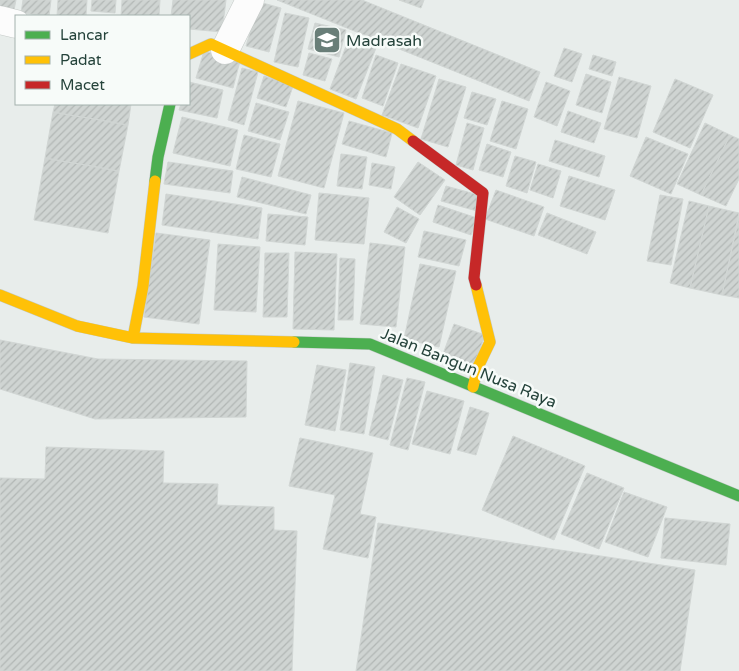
<svg xmlns="http://www.w3.org/2000/svg" width="739" height="671" font-family="'Varela Round',sans-serif">
<style>
.building{fill:url(#building-hatch);stroke:#d1d6d4}
.lines{fill:none;stroke-linecap:round;stroke-linejoin:round}
.street-casing{stroke:#c5cac8;stroke-width:29}
.fast-casing{stroke:#c3cbc8;stroke-width:12}
.slow-casing{stroke:#c3cbc8;stroke-width:12}
.jam-casing{stroke:#c3cbc8;stroke-width:12}
.street{stroke:#fcfcfc;stroke-width:28}
.fast{stroke:#4caf50;stroke-width:11}
.slow{stroke:#ffc107;stroke-width:11}
.jam{stroke:#c62828;stroke-width:11}
.labels{text-anchor:middle;stroke-width:5;stroke-linejoin:round;paint-order:stroke}
.poi-label{font-size:16px;fill:#24423a;stroke:#f7fbf9;text-anchor:start}
.street-label{font-size:16px;fill:#24423a;stroke:#f7fbf9}
</style>
<defs>
<pattern id="building-hatch" width="6" height="6" patternUnits="userSpaceOnUse" patternTransform="scale(1.25)"><rect width="6" height="6" fill="#cfd4d2"/><path d="M-1 1l2-2M0 6l6-6M5 7l2-2" fill="none" stroke="#b2b7b5"/></pattern>
</defs>
<rect width="100%" height="100%" fill="#e8edeb"/>
<path class="building" d="M 0,0 L 16,0 L 13,15 L 0,13 Z
M 23,0 L 51,0 L 49,16 L 21,13 Z
M 58,0 L 87,0 L 86,16 L 57,16 Z
M 92,0 L 116,0 L 115,13 L 91,11 Z
M 122,0 L 160,0 L 159,16 L 121,16 Z
M 173,0 L 226,0 L 222,32 L 189,29 L 189,16 L 171,16 Z
M 277,0 L 362,0 L 540,72 L 529,101 Z
M 399,0 L 424,0 L 421,8 Z
M 259,2 L 281,8 L 269,52 L 246,46 Z
M 285,13 L 309,18 L 298,67 L 274,62 Z
M 315,23 L 346,30 L 339,57 L 308,49 Z
M 349,38 L 376,48 L 356,99 L 330,89 Z
M 564,48 L 582,54 L 572,82 L 554,76 Z
M 204,51 L 240,61 L 233,88 L 196,78 Z
M 309,53 L 332,59 L 325,81 L 303,75 Z
M 376,55 L 398,63 L 383,106 L 362,98 Z
M 593,55 L 616,62 L 612,76 L 589,69 Z
M 401,64 L 436,76 L 418,128 L 382,115 Z
M 242,68 L 258,72 L 244,125 L 228,120 Z
M 586,74 L 611,82 L 602,113 L 576,105 Z
M 264,76 L 293,86 L 286,107 L 257,98 Z
M 619,77 L 651,86 L 637,138 L 604,129 Z
M 439,79 L 466,87 L 448,147 L 421,139 Z
M 675,79 L 713,95 L 690,148 L 653,132 Z
M 189,82 L 223,90 L 217,118 L 179,110 L 181,104 L 189,104 Z
M 546,82 L 570,91 L 557,126 L 534,117 Z
M 472,92 L 496,99 L 487,125 L 464,118 Z
M 298,101 L 344,113 L 324,188 L 278,176 Z
M 502,101 L 528,109 L 516,149 L 490,141 Z
M 256,103 L 289,112 L 280,140 L 248,131 Z
M 55,104 L 131,104 L 128,125 L 53,112 Z
M 568,111 L 601,123 L 594,143 L 561,132 Z
M 53,112 L 128,125 L 119,171 L 45,158 Z
M 182,117 L 238,130 L 230,166 L 173,153 Z
M 349,121 L 392,133 L 386,157 L 342,144 Z
M 467,123 L 484,128 L 473,170 L 456,165 Z
M 705,123 L 730,135 L 701,195 L 677,184 Z
M 244,135 L 280,144 L 271,177 L 236,169 Z
M 730,135 L 739,139 L 739,179 L 726,206 L 701,195 Z
M 646,137 L 688,154 L 671,194 L 630,176 Z
M 555,140 L 605,156 L 599,177 L 549,161 Z
M 487,144 L 511,152 L 503,177 L 479,170 Z
M 341,154 L 367,157 L 362,189 L 337,186 Z
M 515,156 L 536,162 L 527,193 L 506,186 Z
M 45,158 L 119,171 L 108,233 L 34,220 Z
M 168,162 L 233,171 L 230,193 L 164,184 Z
M 418,162 L 445,180 L 420,215 L 394,197 Z
M 372,163 L 395,167 L 391,189 L 369,185 Z
M 538,164 L 561,171 L 553,198 L 530,190 Z
M 569,176 L 615,190 L 605,220 L 560,206 Z
M 242,177 L 311,195 L 306,214 L 237,197 Z
M 446,186 L 482,196 L 477,211 L 441,201 Z
M 496,190 L 544,207 L 534,236 L 485,219 Z
M 319,193 L 369,198 L 364,244 L 315,240 Z
M 166,194 L 262,208 L 258,239 L 162,225 Z
M 660,195 L 683,199 L 671,265 L 647,261 Z
M 689,201 L 709,206 L 690,288 L 670,283 Z
M 438,205 L 477,218 L 471,235 L 433,222 Z
M 709,206 L 739,213 L 722,295 L 690,288 Z
M 397,207 L 419,219 L 406,243 L 384,232 Z
M 547,213 L 596,232 L 587,254 L 538,235 Z
M 268,214 L 308,217 L 305,245 L 266,241 Z
M 739,217 L 739,298 L 722,295 Z
M 424,231 L 466,240 L 459,266 L 418,257 Z
M 156,233 L 210,240 L 199,324 L 144,317 Z
M 370,243 L 405,247 L 396,327 L 360,324 Z
M 218,244 L 260,247 L 256,312 L 214,310 Z
M 295,252 L 337,254 L 334,330 L 293,329 Z
M 265,253 L 289,253 L 287,317 L 263,317 Z
M 340,258 L 355,259 L 353,320 L 338,320 Z
M 420,264 L 456,271 L 439,347 L 404,339 Z
M 454,324 L 485,335 L 474,365 L 443,354 Z
M 0,340 L 98,359 L 247,361 L 246,417 L 95,419 L 0,389 Z
M 350,363 L 375,367 L 364,434 L 340,430 Z
M 317,365 L 346,370 L 335,431 L 305,425 Z
M 383,375 L 403,380 L 388,440 L 369,435 Z
M 407,378 L 425,382 L 408,450 L 390,445 Z
M 427,391 L 464,401 L 450,454 L 412,444 Z
M 470,407 L 489,413 L 476,455 L 457,450 Z
M 513,436 L 585,466 L 554,540 L 482,510 Z
M 300,438 L 373,453 L 360,514 L 376,517 L 368,558 L 323,549 L 335,495 L 289,486 Z
M 46,447 L 164,451 L 163,483 L 218,484 L 217,505 L 274,507 L 274,530 L 297,531 L 292,671 L 0,671 L 0,478 L 45,479 Z
M 587,473 L 624,488 L 599,549 L 561,534 Z
M 624,492 L 667,507 L 648,557 L 605,542 Z
M 665,518 L 730,524 L 726,565 L 661,558 Z
M 378,523 L 695,570 L 680,671 L 356,671 Z"/>
<g class="lines">
<g class="street-casing">
<path id="street" d="M 0,20 L 16,24
M 225,50 L 250,0"/>
</g>
<g class="fast-casing">
<path id="fast" d="M 155,181 L 158,157 L 170,104
M 294,342 L 370,344 L 739,496"/>
</g>
<g class="slow-casing">
<path id="slow" d="M 189,54 L 211,44 L 397,129 L 413,141
M 0,295 L 77,326 L 133,338 L 294,342
M 133,338 L 143,286 L 155,181
M 473,387 L 478,367 L 490,342 L 476,285"/>
</g>
<g class="jam-casing">
<path id="jam" d="M 413,141 L 483,193 L 474,278 L 476,285"/>
</g>
<use href="#street" class="street"/>
<use href="#fast" class="fast"/>
<use href="#slow" class="slow"/>
<use href="#jam" class="jam"/>
</g>
<defs>
<g id="school-square" transform="scale(1.4375)"><rect x="-9" y="-9" width="18" height="18" rx="4" fill="#697e78" stroke="#f7fbf9"/><path d="M0-5L7-2L0 1L-7-2ZM-4 1L0 2.5L4 1V4Q0 6-4 4Z" fill="#fff"/></g>
</defs>
<g fill-rule="evenodd">
<use href="#school-square" x="327" y="40"/>
</g>
<g class="labels">
<g class="poi-label">
<text x="346" y="46">Madrasah</text>
</g>
<g class="street-label">
<text transform="translate(469 367) rotate(22)" y="6">Jalan Bangun Nusa Raya</text>
</g>
</g>
<rect x="15" y="15" width="175" height="90" fill="#f7fbf9" stroke="#a3b1ad"/>
<rect x="25" y="31" width="25" height="8" fill="#4caf50" stroke="#a3b1ad"/>
<text x="60" y="40" font-size="15" fill="#24423a">Lancar</text>
<rect x="25" y="56" width="25" height="8" fill="#ffc107" stroke="#a3b1ad"/>
<text x="60" y="65" font-size="15" fill="#24423a">Padat</text>
<rect x="25" y="81" width="25" height="8" fill="#c62828" stroke="#a3b1ad"/>
<text x="60" y="90" font-size="15" fill="#24423a">Macet</text>
</svg>
